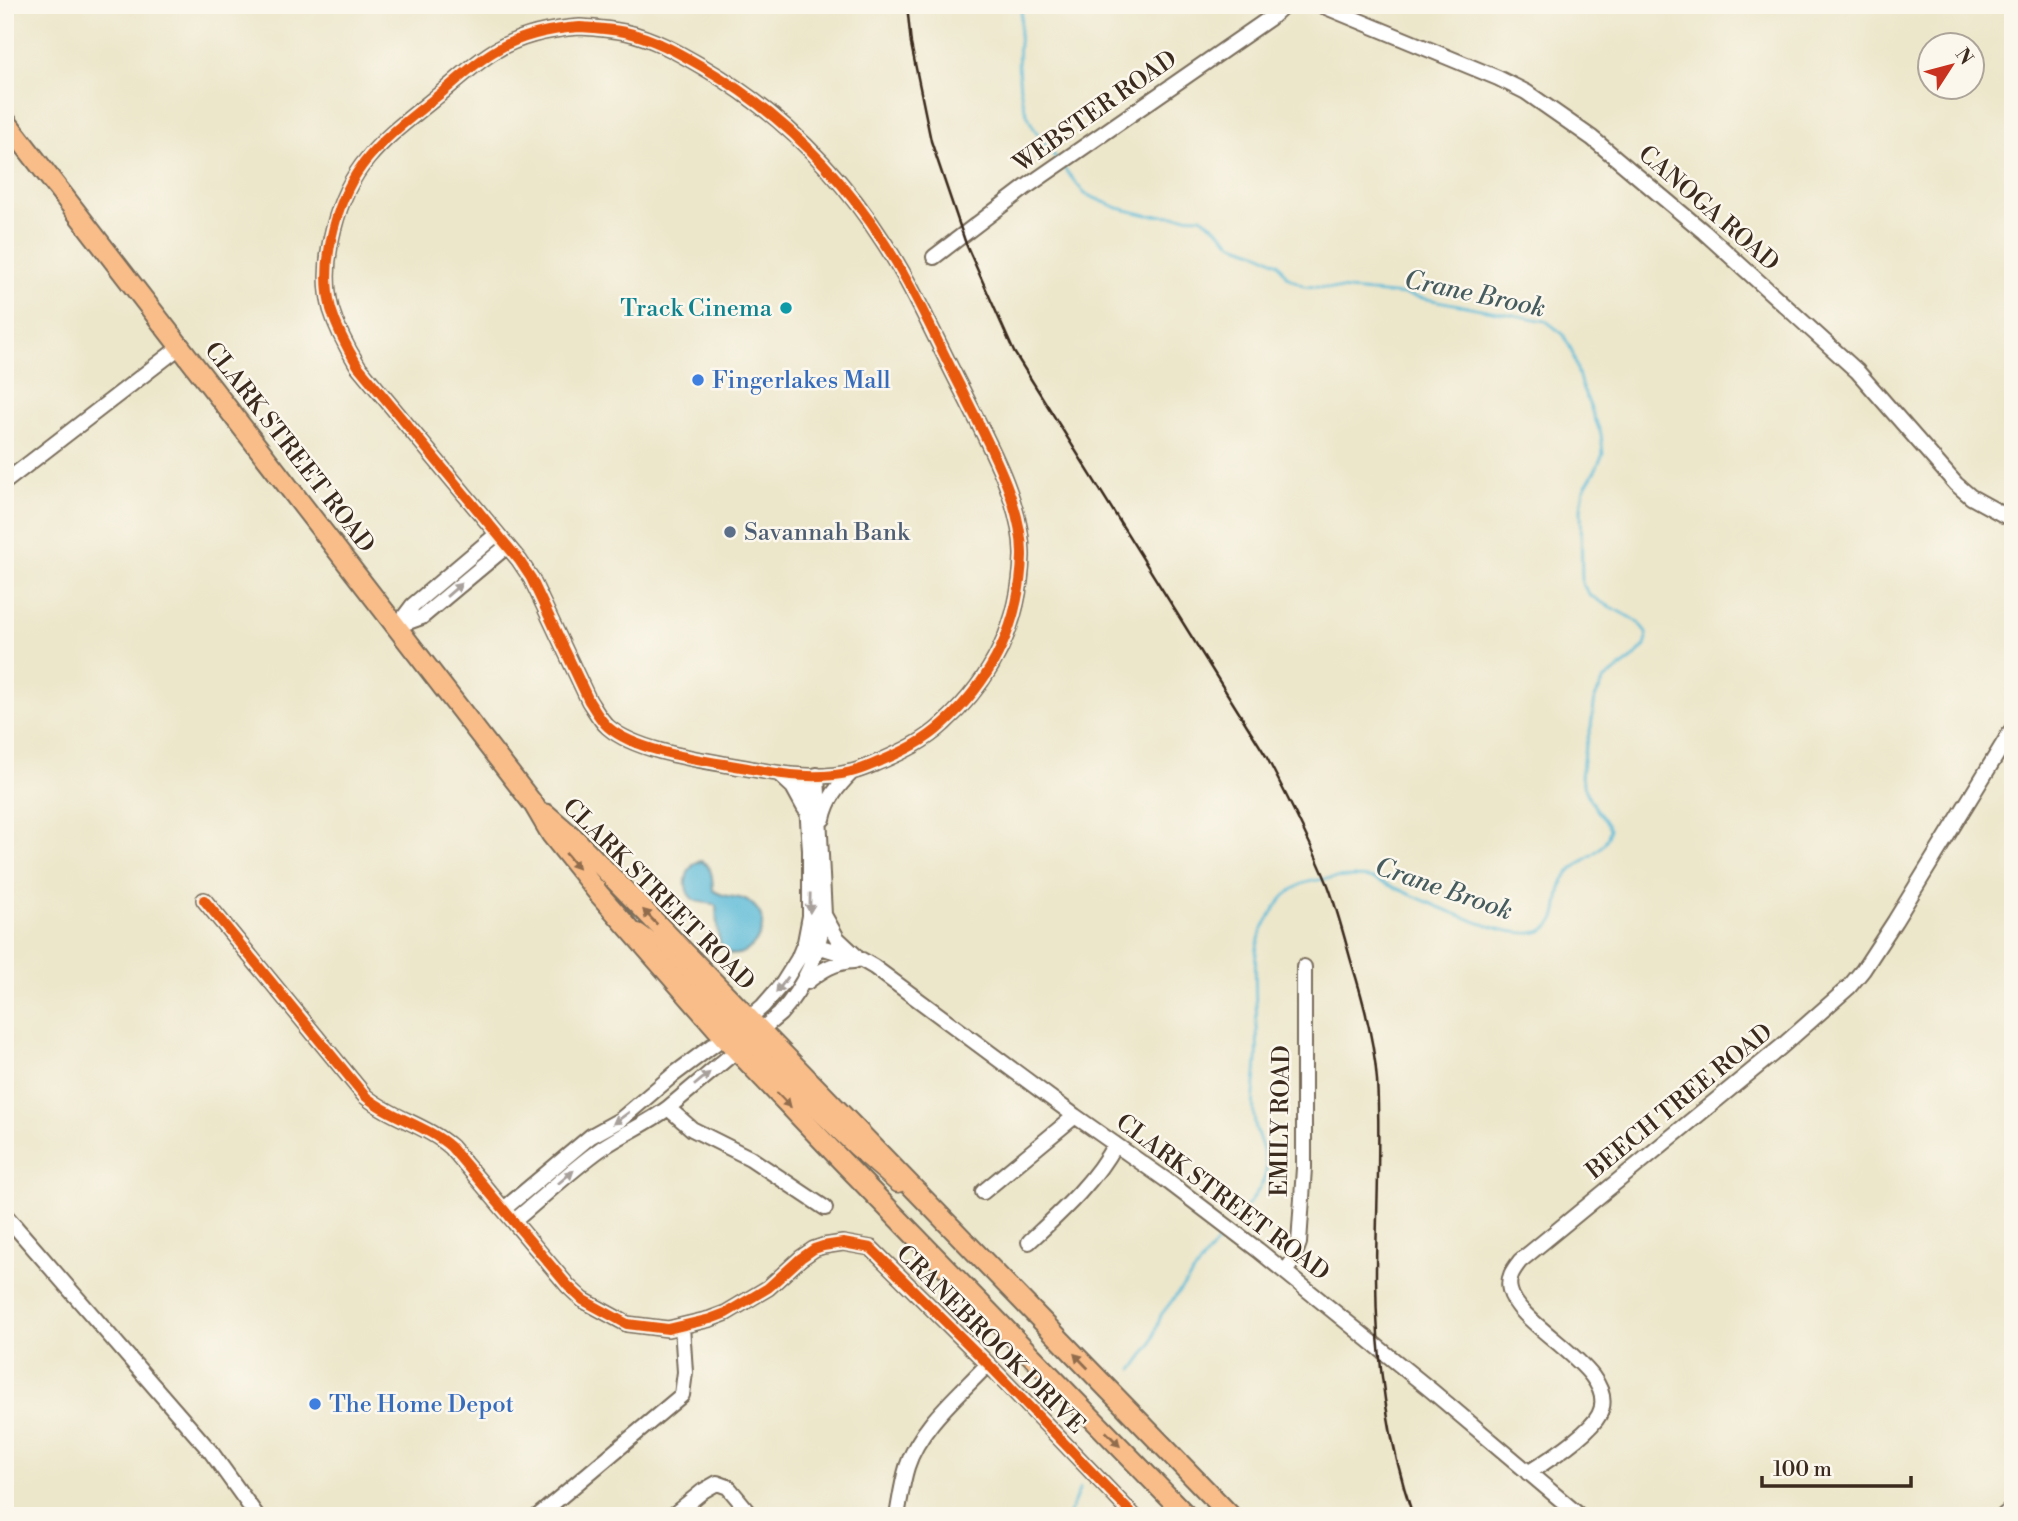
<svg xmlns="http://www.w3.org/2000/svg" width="2018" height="1521" font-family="'Libre Bodoni',serif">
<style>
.water{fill:#5abad8;stroke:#4a727b;stroke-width:2}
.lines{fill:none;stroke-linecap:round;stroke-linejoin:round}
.stream{stroke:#5abad8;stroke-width:2.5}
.minor-casing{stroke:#796c5a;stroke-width:18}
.major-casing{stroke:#796c5a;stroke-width:21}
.highway-casing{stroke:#796c5a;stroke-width:23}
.minor{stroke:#fff;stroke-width:14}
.major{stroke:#f8bd89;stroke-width:18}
.highway{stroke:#f8bd89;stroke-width:19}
.rail{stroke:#3b2a1e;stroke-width:2.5}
.cycleway-casing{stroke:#fbf7ec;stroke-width:15}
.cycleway{stroke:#e8590c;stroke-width:10}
.oneway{fill:#a79f9a}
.oneway2{fill:#906c4e}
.culture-dot{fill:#0f9aa8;stroke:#fbf7ec;stroke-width:2.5}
.shop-dot{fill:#3f7fe0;stroke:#fbf7ec;stroke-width:2.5}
.service-dot{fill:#5c6f8a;stroke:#fbf7ec;stroke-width:2.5}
.labels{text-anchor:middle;stroke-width:5;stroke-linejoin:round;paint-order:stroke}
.street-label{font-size:24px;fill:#3b2a1e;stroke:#fbf7ec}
.culture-label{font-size:24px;fill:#0d838f;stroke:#fbf7ec;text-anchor:end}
.shop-label{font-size:24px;fill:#366cbe;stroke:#fbf7ec;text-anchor:start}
.service-label{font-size:24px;fill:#4e5e75;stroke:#fbf7ec;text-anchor:start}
.water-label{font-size:26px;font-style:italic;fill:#465c5f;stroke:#fbf7ec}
</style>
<rect width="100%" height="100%" fill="#fbf7ec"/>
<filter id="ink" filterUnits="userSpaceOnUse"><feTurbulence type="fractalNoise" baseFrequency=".0143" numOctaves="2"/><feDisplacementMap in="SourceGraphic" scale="14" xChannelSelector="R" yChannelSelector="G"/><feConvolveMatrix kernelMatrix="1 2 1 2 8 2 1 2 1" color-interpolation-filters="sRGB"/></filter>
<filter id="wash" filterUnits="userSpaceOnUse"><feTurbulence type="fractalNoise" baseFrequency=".00686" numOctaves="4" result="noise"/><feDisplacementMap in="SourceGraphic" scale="28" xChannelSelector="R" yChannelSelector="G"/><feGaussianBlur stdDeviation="1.57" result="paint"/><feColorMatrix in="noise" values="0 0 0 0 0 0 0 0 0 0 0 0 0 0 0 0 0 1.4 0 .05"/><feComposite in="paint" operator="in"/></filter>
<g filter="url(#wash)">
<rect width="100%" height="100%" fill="#ece6ca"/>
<path class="water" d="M 701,861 C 713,867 712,878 713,890 C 727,901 742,892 756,908 C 778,932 735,974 721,944 C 716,934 717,918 716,906 C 709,901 701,904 694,900 C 680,890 685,865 701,861 Z"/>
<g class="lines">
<path class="stream" d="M 1022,5 C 1019,45 1012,86 1031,123 C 1037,135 1048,147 1056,158
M 1062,166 L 1085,194 L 1118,208 L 1147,215 L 1201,217 L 1214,226 L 1232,243 L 1262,254 L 1278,263 L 1287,277 L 1304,286 L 1405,295 L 1546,321 L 1563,334 L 1572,351 L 1581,384 L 1601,434 L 1603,454 L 1596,469 L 1584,489 L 1581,508 L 1582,584 L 1590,595 L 1601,602 L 1637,621 L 1646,632 L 1647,638 L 1645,646 L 1631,660 L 1604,680 L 1595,698 L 1591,727 L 1584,752 L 1581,777 L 1589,798 L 1610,829 C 1606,853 1582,857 1568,874 C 1554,889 1564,913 1548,927 C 1519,953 1406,889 1373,879 C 1358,875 1314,878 1300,885 C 1278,896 1258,930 1256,954 C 1253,989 1259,1025 1257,1061 C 1256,1082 1251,1102 1255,1124 C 1257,1138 1268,1156 1266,1170 C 1264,1190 1244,1208 1233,1223
M 1133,1370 L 1151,1345 L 1161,1315 L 1226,1231
M 1068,1516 L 1080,1488"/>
</g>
</g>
<g filter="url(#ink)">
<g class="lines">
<g class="minor-casing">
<path id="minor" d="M 1321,5 L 1498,78 L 1526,92 L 1592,138 L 1704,232 L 1857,371 L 1956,484 L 1971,497 L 2013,520
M 580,27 C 595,28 610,29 625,32 C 653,38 679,53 703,67 C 778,111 839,172 885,244 C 915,290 937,342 962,390 C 985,437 1023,503 1022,556 C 1020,624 993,679 943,724 C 925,741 904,751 881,761 C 871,765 861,770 851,772 C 819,780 784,775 752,769 C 712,761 639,754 608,727 C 600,720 595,710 589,701 L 531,578 L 519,560 L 358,366 C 347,348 337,329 331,309 C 319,262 337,194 368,158 C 387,135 412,117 435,98 C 454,83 472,65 493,52 C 518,36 551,29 580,27 Z
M 934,257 L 1026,187 L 1270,18 L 1284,5
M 5,482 L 181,346
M 398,625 L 413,605 L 497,534
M 397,626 L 422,617 L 507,546
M 779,774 L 793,787 L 805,809
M 823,819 C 827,799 838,786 852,772
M 204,900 L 365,1096 C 391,1118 426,1125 451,1147 L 568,1286 L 583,1300 L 627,1324 L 668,1329 L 710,1319 L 726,1313 L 768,1288 L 801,1258 L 814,1249 L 823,1246 L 843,1243 L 871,1248 L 988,1364 L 1134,1516
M 824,915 L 837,938 L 855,955
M 805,942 L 862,960 L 874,967 L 1075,1116 L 1166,1180 L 1258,1250 L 1432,1391 L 1580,1516
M 807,982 C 822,970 834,962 854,961
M 668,1108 L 692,1129 L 750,1158 L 825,1208
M 983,1192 L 1075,1116
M 504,1209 L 591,1136 L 620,1120 L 673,1075 L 748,1019 L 763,1006 L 783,983 L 798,959 L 805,942 L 810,916 L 810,850 L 805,776
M 5,1215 L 211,1452 L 257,1516
M 514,1221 C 543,1197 571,1170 602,1148 C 624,1133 647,1124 668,1108 L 780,1014 C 805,986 819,953 824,915 L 817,775
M 1029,1242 C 1061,1212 1094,1183 1115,1144
M 1285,1272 L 1292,1262 L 1299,1243 L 1304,1168 L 1304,967
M 1528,1473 C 1547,1461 1589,1434 1599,1415 C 1623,1371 1518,1328 1510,1290 C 1507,1278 1513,1270 1520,1261 L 1781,1047 L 1849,987 L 1863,970 L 1895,921 L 2013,728
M 538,1516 L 682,1395 L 685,1372 L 682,1326
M 672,1516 L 703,1491 L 717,1483 L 728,1487 L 752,1516
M 897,1516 C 900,1500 902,1483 907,1467 C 920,1426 959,1395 988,1364
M 2003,1516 L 2013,1508"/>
</g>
<g class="major-casing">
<path id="major" d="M 638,933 C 655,945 670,958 685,973 C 706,995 725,1026 758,1031
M 724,1037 L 738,1037 L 758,1052 L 857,1147 L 898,1183"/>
</g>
<g class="highway-casing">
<path id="highway" d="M 5,120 L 534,805 L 551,834 L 599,894 L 724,1037 L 842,1161 L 1187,1516
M 546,814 L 576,840 L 1231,1516"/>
</g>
<use href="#minor" class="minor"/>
<use href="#major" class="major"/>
<use href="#highway" class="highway"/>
<path class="rail" d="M 907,5 L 911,44 L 931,141 L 966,244 L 1014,352 L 1266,756 C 1288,798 1310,841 1328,885 C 1337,909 1344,936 1351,961 C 1363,999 1374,1039 1377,1080 C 1381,1145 1376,1211 1376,1276 C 1376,1357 1387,1439 1413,1516"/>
<g class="cycleway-casing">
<path id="cycleway" d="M 580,27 C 595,28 610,29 625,32 C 653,38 679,53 703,67 C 778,111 839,172 885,244 C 915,290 937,342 962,390 C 985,437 1023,503 1022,556 C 1020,624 993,679 943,724 C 925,741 904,751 881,761 C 871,765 861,770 851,772 C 819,780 784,775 752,769 C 712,761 639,754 608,727 C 600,720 595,710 589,701 L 531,578 L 519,560 L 358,366 C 347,348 337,329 331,309 C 319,262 337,194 368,158 C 387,135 412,117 435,98 C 454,83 472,65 493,52 C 518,36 551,29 580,27 Z
M 204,900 L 365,1096 C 391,1118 426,1125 451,1147 L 568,1286 L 583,1300 L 627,1324 L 668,1329 L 710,1319 L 726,1313 L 768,1288 L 801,1258 L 814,1249 L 823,1246 L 843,1243 L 871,1248 L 988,1364 L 1134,1516"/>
</g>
<use href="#cycleway" class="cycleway"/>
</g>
<defs><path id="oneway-solid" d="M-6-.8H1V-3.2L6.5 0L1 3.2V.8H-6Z" transform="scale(1.75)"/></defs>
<g class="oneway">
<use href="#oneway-solid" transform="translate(454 590) rotate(-41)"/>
<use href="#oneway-solid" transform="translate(810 903) rotate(91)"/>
<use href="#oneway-solid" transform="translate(782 985) rotate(127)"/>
<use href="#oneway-solid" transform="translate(702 1079) rotate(-40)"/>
<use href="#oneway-solid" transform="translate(621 1118) rotate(144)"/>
<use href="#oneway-solid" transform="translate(566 1177) rotate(-40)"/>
</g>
<g class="oneway2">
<use href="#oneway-solid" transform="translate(572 861) rotate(51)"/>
<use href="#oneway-solid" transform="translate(650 917) rotate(-134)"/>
<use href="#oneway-solid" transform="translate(784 1100) rotate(46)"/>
<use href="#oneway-solid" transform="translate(1081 1361) rotate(-134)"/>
<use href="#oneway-solid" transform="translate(1113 1439) rotate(46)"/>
</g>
</g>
<circle class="culture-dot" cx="786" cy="308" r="7"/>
<g class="shop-dot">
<circle cx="698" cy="380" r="7"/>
<circle cx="315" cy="1404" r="7"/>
</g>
<circle class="service-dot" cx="730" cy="532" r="7"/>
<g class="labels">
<g class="street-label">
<text transform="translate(1095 111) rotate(-35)" y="8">WEBSTER ROAD</text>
<text transform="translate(1709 208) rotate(41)" y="8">CANOGA ROAD</text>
<text transform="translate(290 447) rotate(52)" y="8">CLARK STREET ROAD</text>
<text transform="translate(659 894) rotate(45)" y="8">CLARK STREET ROAD</text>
<text transform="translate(1679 1101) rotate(-39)" y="8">BEECH TREE ROAD</text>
<text transform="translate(1280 1121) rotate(-89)" y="8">EMILY ROAD</text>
<text transform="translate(1223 1197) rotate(37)" y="8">CLARK STREET ROAD</text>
<text transform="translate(991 1339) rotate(45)" y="8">CRANEBROOK DRIVE</text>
</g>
<g class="culture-label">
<text x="772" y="316">Track Cinema</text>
</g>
<g class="shop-label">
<text x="712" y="388">Fingerlakes Mall</text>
<text x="329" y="1412">The Home Depot</text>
</g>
<g class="service-label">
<text x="744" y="540">Savannah Bank</text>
</g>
<g class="water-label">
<text transform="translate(1475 293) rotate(12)" y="9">Crane Brook</text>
<text transform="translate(1444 888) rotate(19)" y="9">Crane Brook</text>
</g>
</g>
<rect width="2018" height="1521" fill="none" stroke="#fbf7ec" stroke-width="28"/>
<g transform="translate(1951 66) rotate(54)"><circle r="33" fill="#fbf7ec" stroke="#aea59a" stroke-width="2"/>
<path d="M0-5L12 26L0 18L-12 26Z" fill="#c8321e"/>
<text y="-10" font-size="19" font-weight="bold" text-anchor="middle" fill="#3b2a1e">N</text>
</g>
<path d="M1762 1476v10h149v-10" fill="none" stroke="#3b2a1e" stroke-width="3.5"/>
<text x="1773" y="1476" font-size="21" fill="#3b2a1e" stroke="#fbf7ec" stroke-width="5" paint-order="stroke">100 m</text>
</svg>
